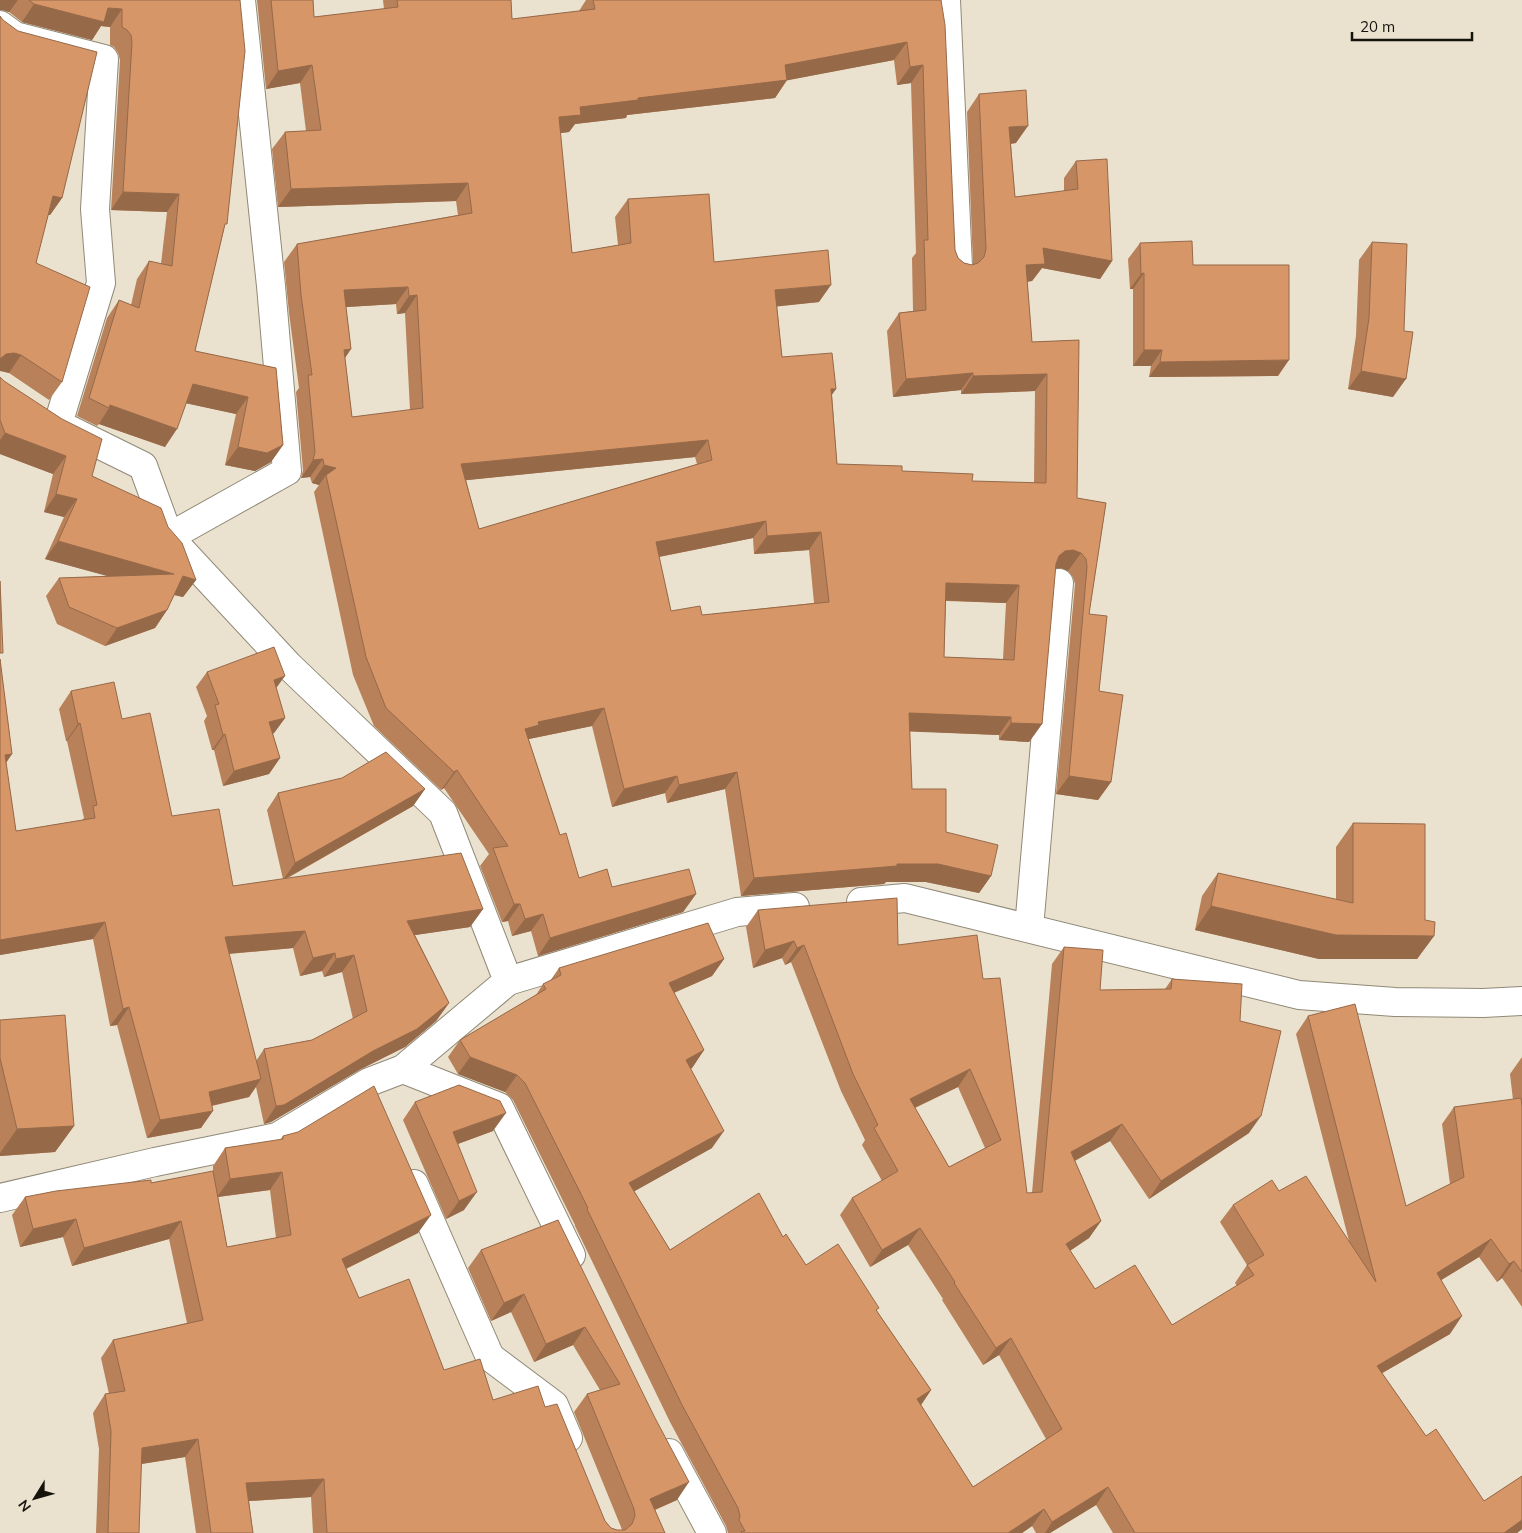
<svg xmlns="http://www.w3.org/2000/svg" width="1522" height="1533" font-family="Mulish,sans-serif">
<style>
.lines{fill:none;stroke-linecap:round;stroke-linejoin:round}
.minor-casing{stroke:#908977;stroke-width:30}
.minor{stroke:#fff;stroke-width:28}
.wall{fill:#b88159;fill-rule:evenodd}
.shaded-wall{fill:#966949}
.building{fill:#d69668;stroke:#966949;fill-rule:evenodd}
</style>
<rect width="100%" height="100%" fill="#eae2cf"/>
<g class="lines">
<g class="minor-casing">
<path id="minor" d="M 946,0 L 958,267
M 0,25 L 15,36 L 104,59 L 95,209 L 101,283 L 58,424
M 68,429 L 143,466 L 169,537 L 289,666 L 443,813 L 508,981
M 169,537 L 287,471 L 271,286 L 241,0
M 861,902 L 905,898 L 1299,995 L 1395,1002 L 1483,1003 L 1522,1001
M 1029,928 L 1059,583
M 403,1069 L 499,1107 L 571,1255
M 414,1184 L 490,1357 L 554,1405 L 568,1438
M 0,1198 L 155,1162 L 277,1137 L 369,1082 L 403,1069 L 508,981 L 737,912 L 795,907
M 669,1453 L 712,1533"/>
</g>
<use href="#minor" class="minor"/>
</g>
<path class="wall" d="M 0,0 L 240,0 L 224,229 L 195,351 L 276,368 L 283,445 L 271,462 L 255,471 L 225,465 L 236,414 L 186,403 L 165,447 L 99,424 L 97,426 L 77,416 L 107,318 L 119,300 L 131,305 L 137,279 L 149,261 L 161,264 L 167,212 L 111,210 L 120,60 L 118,53 L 114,47 L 110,45 L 110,27 L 101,26 L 92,40 L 22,22 L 9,12 L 2,10 Z
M 257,0 L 313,0 L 314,17 L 384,9 L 383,0 L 511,0 L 512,19 L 579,11 L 586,0 L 941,0 L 955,250 L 958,258 L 964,263 L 972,265 L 973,264 L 967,112 L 979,94 L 1016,143 L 1011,144 L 1015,197 L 1064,191 L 1064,178 L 1076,161 L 1112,261 L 1100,279 L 1042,268 L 1032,281 L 1027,282 L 1032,342 L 1079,340 L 1077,498 L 1106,503 L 1089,614 L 1111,782 L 1098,800 L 1056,794 L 1075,584 L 1073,577 L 1068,571 L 1061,568 L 1055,568 L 1042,724 L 1029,742 L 999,740 L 999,735 L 910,731 L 912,789 L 946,832 L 991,876 L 979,893 L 926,882 L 886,882 L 884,884 L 741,896 L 725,789 L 667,803 L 665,793 L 612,807 L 592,726 L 529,739 L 529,740 L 560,835 L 579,878 L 612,887 L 696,894 L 683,912 L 538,956 L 531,931 L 512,936 L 508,921 L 502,922 L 480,866 L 489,854 L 444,788 L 441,790 L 374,726 L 353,675 L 314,492 L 319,485 L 312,483 L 310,477 L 301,478 L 303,470 L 296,392 L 299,388 L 289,313 L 284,262 L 297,244 L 458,215 L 456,201 L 278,207 L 272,149 L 285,132 L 306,131 L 300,83 L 266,89 ZM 894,60 L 897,85 L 911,83 L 916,253 L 912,258 L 913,311 L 899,313 L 887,331 L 893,397 L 961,390 L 961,394 L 1035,391 L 1034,483 L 972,481 L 902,471 L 837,464 L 832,394 L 836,389 L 782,357 L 777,306 L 819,302 L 714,262 L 628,199 L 615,217 L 618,245 L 572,253 L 560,133 L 569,132 L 575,124 L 626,118 L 627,115 L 775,98 L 787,80 ZM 396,304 L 397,314 L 405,313 L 410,410 L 352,417 L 345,358 L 351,349 L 346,307 ZM 695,457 L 697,464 L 479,529 L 466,480 ZM 753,538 L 754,554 L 809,550 L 814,603 L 702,615 L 671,611 L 659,557 ZM 946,601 L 1006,603 L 1003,659 L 944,657 Z
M 0,16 L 62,198 L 50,215 L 48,215 L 36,263 L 62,382 L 49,400 L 9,373 L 1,370 Z
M 1372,242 L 1393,397 L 1348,389 L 1356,336 L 1359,260 Z
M 1140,243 L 1193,265 L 1278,376 L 1149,377 L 1151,366 L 1133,366 L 1133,289 L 1130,289 L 1128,259 Z
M 0,377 L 92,476 L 168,527 L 196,580 L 183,597 L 174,595 L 167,610 L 155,628 L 105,646 L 57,624 L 46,596 L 59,578 L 108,576 L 45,559 L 64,517 L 44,512 L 53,474 L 0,454 Z
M 0,659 L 12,754 L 6,763 L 16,831 L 82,820 L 84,818 L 67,741 L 66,741 L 59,709 L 71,691 L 122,719 L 172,816 L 233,886 L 283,879 L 267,810 L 278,793 L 425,789 L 413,806 L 286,879 L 483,909 L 470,927 L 415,935 L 449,1003 L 436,1021 L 405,1047 L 361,1069 L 271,1122 L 264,1124 L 256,1087 L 249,1097 L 212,1106 L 201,1128 L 147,1138 L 117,1025 L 110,1026 L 93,939 L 0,955 ZM 293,948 L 300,976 L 322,971 L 324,977 L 342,972 L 353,1019 L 312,1040 L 264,1049 L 256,1061 L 229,954 Z
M 207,672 L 276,688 L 285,718 L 274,733 L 273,734 L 280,758 L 269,774 L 223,786 L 214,750 L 212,750 L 204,721 L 207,716 L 196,687 Z
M 1353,823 L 1425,920 L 1434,936 L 1417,959 L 1319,959 L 1195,930 L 1202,896 L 1218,873 L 1336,900 L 1336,847 Z
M 758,910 L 898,945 L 983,979 L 1027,1193 L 1032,1193 L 1052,964 L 1064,947 L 1100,990 L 1165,989 L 1172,979 L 1240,1021 L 1249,1133 L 1149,1199 L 1110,1141 L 1075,1161 L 1101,1221 L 1089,1238 L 1070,1251 L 1095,1289 L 1172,1325 L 1237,1286 L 1235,1283 L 1247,1265 L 1220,1222 L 1233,1205 L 1279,1191 L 1349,1241 L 1296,1034 L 1308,1016 L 1406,1206 L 1450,1184 L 1442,1124 L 1454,1107 L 1513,1100 L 1510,1074 L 1522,1057 L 1522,1307 L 1502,1278 L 1497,1282 L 1479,1257 L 1441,1280 L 1450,1334 L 1382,1373 L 1426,1436 L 1484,1501 L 1522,1476 L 1522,1529 L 1517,1533 L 1113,1533 L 1096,1505 L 1050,1533 L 1036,1533 L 1032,1526 L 1022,1533 L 728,1533 L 726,1526 L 670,1422 L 575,1226 L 575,1225 L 513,1100 L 505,1092 L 458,1074 L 448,1057 L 460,1040 L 536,995 L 543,984 L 550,981 L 559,968 L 724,959 L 712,976 L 674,993 L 704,1050 L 692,1068 L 690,1069 L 712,1148 L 634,1191 L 670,1250 L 783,1237 L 806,1265 L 877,1311 L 931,1390 L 921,1405 L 973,1487 L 1046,1439 L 999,1355 L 983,1365 L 942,1300 L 943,1299 L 908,1245 L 870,1267 L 840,1215 L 852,1198 L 882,1181 L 862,1145 L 865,1140 L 841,1091 L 791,962 L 785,965 L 782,958 L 753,968 L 746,927 ZM 958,1087 L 985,1148 L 949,1167 L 915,1108 Z
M 0,1020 L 74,1126 L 55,1152 L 0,1156 Z
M 415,1102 L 493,1131 L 458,1144 L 464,1210 L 446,1219 L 403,1120 Z
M 283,1136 L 418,1233 L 346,1269 L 359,1298 L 444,1370 L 493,1400 L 545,1407 L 605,1521 L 611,1528 L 617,1530 L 622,1530 L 621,1527 L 574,1412 L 587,1394 L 600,1390 L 573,1345 L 534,1362 L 511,1312 L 491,1321 L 468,1268 L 481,1250 L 558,1220 L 677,1500 L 655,1510 L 665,1533 L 313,1533 L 311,1497 L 249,1501 L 253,1533 L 196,1533 L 185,1457 L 141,1464 L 139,1533 L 96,1533 L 99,1449 L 93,1413 L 105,1394 L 109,1394 L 101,1358 L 113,1340 L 187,1323 L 169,1239 L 72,1266 L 63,1237 L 20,1247 L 12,1215 L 25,1197 L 151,1183 L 213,1172 L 213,1166 L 225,1148 L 280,1140 ZM 270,1190 L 276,1238 L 227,1247 L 218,1197 Z"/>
<path class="shaded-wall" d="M 0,0 L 18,0 L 9,12 L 2,10 L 0,10 Z
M 34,4 L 108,8 L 122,9 L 110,27 L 101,26 L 92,40 L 22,22 Z
M 907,42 L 894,60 L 784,81 L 787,80 L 775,98 L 627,115 L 626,118 L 575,124 L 569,132 L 546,135 L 559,117 L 580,107 L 638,98 L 785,65 Z
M 312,65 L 300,83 L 266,89 L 278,71 Z
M 923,65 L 911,83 L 897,85 L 910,67 Z
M 1028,126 L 1016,143 L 997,145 L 1009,127 Z
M 468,183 L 456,201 L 278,207 L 291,189 Z
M 123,192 L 179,194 L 167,212 L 111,210 Z
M 53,196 L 62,198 L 50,215 L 41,213 Z
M 1043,248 L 1112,261 L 1100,279 L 1042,268 L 1032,281 L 1014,283 L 1026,265 Z
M 1144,273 L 1133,289 L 1130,289 L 1141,274 Z
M 831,285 L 819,302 L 763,308 L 775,290 Z
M 408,287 L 396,304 L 331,308 L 344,290 Z
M 417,295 L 405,313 L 397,314 L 409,296 Z
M 351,349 L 339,366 L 344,350 Z
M 1144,350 L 1162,350 L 1151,366 L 1133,366 Z
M 14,353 L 21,355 L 9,373 L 0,371 L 0,359 L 6,354 Z
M 1289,360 L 1278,376 L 1149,377 L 1160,362 Z
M 1361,371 L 1406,379 L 1393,397 L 1348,389 Z
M 973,373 L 961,390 L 893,397 L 906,379 Z
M 1047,374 L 1035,391 L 961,394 L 973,376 Z
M 193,384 L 248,397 L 236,414 L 180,402 Z
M 831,389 L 836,389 L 824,406 Z
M 110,405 L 177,429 L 165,447 L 99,424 L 109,408 Z
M 5,433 L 66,456 L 53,474 L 0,454 L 0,440 Z
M 708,440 L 695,457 L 449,482 L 461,464 Z
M 283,445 L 271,462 L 255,471 L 225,465 L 238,447 Z
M 323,459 L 310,477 L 301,478 L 313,460 Z
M 324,465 L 336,468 L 326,475 L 319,485 L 312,483 Z
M 56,494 L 77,499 L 64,517 L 44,512 Z
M 766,521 L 753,538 L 643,560 L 656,542 Z
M 821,532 L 809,550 L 754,554 L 767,536 Z
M 58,541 L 174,574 L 162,591 L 45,559 Z
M 1073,550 L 1081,553 L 1068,571 L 1061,568 L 1053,569 L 1059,556 L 1065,551 Z
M 183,576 L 196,580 L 183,597 L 170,594 Z
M 946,583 L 1019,585 L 1006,603 L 934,600 Z
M 167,610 L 155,628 L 105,646 L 117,628 Z
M 285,676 L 274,691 L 274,680 Z
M 604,708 L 592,726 L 529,739 L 527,743 L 525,729 L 538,722 Z
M 909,713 L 1011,717 L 999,735 L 897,731 Z
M 285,718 L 274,733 L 258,738 L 269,722 Z
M 80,723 L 67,741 L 66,741 L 78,724 Z
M 1011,723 L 1042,724 L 1029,742 L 999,740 Z
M 225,734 L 214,750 L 212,750 L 223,735 Z
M 12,754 L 0,771 L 5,755 Z
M 280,758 L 269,774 L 223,786 L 234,771 Z
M 457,770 L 444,788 L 441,790 L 454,772 Z
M 737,772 L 725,789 L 667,803 L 679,785 Z
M 677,776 L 665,793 L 612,807 L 624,789 Z
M 1069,776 L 1111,782 L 1098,800 L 1056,794 Z
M 425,789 L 413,806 L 283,880 L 295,863 Z
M 897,864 L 938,864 L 991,876 L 979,893 L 926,882 L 886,882 L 884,884 L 741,896 L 754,878 Z
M 696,894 L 683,912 L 538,956 L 550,938 Z
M 514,904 L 520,904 L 508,921 L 502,922 Z
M 1211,906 L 1434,936 L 1417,959 L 1319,959 L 1195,930 Z
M 483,909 L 470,927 L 395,938 L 407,921 Z
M 543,914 L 531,931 L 512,936 L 525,919 Z
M 105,922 L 93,939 L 0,955 L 0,940 Z
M 305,931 L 293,948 L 213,955 L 225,937 Z
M 794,941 L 782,958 L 753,968 L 765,950 Z
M 804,945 L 791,962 L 785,965 L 797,948 Z
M 335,953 L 322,971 L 300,976 L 313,958 Z
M 354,955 L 342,972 L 324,977 L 336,959 Z
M 724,959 L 712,976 L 657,1000 L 669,983 Z
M 449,1003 L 436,1021 L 405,1047 L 361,1069 L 271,1122 L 264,1124 L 276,1106 Z
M 129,1007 L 117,1025 L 110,1026 L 123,1009 Z
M 704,1050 L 692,1068 L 674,1078 L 686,1060 Z
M 470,1057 L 517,1075 L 505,1092 L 458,1074 Z
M 970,1069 L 958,1087 L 897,1116 L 910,1099 Z
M 261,1079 L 249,1097 L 196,1109 L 209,1092 Z
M 213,1111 L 201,1128 L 147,1138 L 160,1120 Z
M 506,1113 L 493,1131 L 441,1150 L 453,1132 Z
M 1261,1116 L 1249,1133 L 1149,1199 L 1161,1181 Z
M 1122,1124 L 1110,1141 L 1059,1169 L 1071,1152 Z
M 74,1126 L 55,1152 L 0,1156 L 0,1153 L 17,1129 Z
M 724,1131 L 712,1148 L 617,1201 L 629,1183 Z
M 282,1172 L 270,1190 L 217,1197 L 230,1179 Z
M 477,1192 L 464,1210 L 446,1219 L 459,1201 Z
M 431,1215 L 418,1233 L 329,1277 L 342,1259 Z
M 76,1219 L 63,1237 L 20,1247 L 33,1229 Z
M 181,1221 L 169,1239 L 72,1266 L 84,1248 Z
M 1101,1221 L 1089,1238 L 1054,1261 L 1066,1244 Z
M 920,1228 L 908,1245 L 870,1267 L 882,1250 Z
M 1491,1239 L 1479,1257 L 1425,1290 L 1437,1273 Z
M 1514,1261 L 1502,1278 L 1497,1282 L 1509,1264 Z
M 524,1294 L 511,1312 L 491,1321 L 504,1303 Z
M 1462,1316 L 1450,1334 L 1365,1383 L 1377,1366 Z
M 585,1327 L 573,1345 L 534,1362 L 546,1344 Z
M 1011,1338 L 999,1355 L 983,1365 L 996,1348 Z
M 931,1390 L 919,1408 L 917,1399 Z
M 198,1439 L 185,1457 L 129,1466 L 142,1448 Z
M 324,1479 L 311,1497 L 234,1502 L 246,1483 Z
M 689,1482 L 677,1500 L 638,1517 L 650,1499 Z
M 1108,1487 L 1096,1505 L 1050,1533 L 1045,1533 L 1052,1522 Z
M 1044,1509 L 1032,1526 L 1022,1533 L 1008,1533 Z
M 1522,1520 L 1522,1529 L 1517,1533 L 1504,1533 Z"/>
<path class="building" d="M 29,0 L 240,0 L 245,51 L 227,224 L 225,224 L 195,351 L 276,368 L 283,445 L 267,453 L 238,447 L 248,397 L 193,384 L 177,429 L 110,405 L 109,408 L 89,398 L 119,300 L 139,308 L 149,261 L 172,266 L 179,194 L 123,192 L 132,42 L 131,35 L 127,30 L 122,27 L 122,9 L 108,8 L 104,22 L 34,4 Z
M 271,0 L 313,0 L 314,17 L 398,7 L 397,0 L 511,0 L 512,19 L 595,9 L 593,0 L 941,0 L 945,25 L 955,250 L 958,258 L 964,263 L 972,265 L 978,263 L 984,257 L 986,249 L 979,94 L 1026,90 L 1028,126 L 1009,127 L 1015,197 L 1078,189 L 1076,161 L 1107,159 L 1112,261 L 1043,248 L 1045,264 L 1026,265 L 1032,342 L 1079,340 L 1077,498 L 1106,503 L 1089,614 L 1107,616 L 1099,691 L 1123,695 L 1111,782 L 1069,776 L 1087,567 L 1086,559 L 1081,553 L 1073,550 L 1065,551 L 1059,556 L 1056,564 L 1042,724 L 1011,723 L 1011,717 L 909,713 L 912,789 L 946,789 L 946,832 L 998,845 L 991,876 L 938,864 L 897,864 L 897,866 L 754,878 L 737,772 L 679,785 L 677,776 L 624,789 L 604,708 L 538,722 L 539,725 L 525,729 L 560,835 L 566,833 L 579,878 L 607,869 L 612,887 L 689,869 L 696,894 L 550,938 L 543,914 L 525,919 L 520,904 L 514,904 L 493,848 L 508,846 L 457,770 L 454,772 L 386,708 L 366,657 L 326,475 L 336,468 L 324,465 L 323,459 L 313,460 L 315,452 L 308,375 L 312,375 L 301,295 L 297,244 L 472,213 L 468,183 L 291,189 L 285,132 L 321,130 L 312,65 L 278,71 ZM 907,42 L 910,67 L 923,65 L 928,240 L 924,240 L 926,310 L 899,313 L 906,379 L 973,373 L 973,376 L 1047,374 L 1046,483 L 972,481 L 973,474 L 902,471 L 902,466 L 837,464 L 831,389 L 836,389 L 832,353 L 782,357 L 775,290 L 831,285 L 828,250 L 714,262 L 709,194 L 628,199 L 631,243 L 572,253 L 559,117 L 581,115 L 580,107 L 638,100 L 638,98 L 787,80 L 785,65 ZM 408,287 L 409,296 L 417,295 L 423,408 L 352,417 L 344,350 L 351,349 L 344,290 ZM 708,440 L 712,460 L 479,529 L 461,464 ZM 766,521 L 767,536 L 821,532 L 829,602 L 702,615 L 700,606 L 671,611 L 656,542 ZM 946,583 L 1019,585 L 1014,660 L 944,657 Z
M 0,16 L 3,20 L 18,31 L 97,52 L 62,198 L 53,196 L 36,263 L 90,287 L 62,382 L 21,355 L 14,353 L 6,354 L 0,359 Z
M 1192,241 L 1193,265 L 1289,265 L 1289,360 L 1160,362 L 1162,350 L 1144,350 L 1144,273 L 1141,274 L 1140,243 Z
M 1372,242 L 1407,244 L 1404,331 L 1413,332 L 1406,379 L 1361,371 L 1369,318 Z
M 0,377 L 4,381 L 62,419 L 102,439 L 92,476 L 161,508 L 168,527 L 182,543 L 196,580 L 183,576 L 167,610 L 117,628 L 69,607 L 59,578 L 174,574 L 58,541 L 77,499 L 56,494 L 66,456 L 5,433 L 0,420 Z
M 0,581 L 3,653 L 0,653 Z
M 274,647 L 285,676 L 274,680 L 285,718 L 269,722 L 280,758 L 234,771 L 225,734 L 223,735 L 215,705 L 219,704 L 207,672 Z
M 0,659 L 12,754 L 5,755 L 16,831 L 95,818 L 93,806 L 97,805 L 80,723 L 78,724 L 71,691 L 114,682 L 122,719 L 150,713 L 172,816 L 219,809 L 233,886 L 461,853 L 483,909 L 407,921 L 449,1003 L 417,1029 L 373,1051 L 284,1105 L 276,1106 L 264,1049 L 312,1040 L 367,1011 L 354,955 L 336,959 L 335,953 L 313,958 L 305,931 L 225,937 L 261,1079 L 209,1092 L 213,1111 L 160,1120 L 129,1007 L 123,1009 L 105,922 L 0,940 Z
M 386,752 L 425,789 L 295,863 L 278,793 L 342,778 Z
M 1353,823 L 1425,824 L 1425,920 L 1435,922 L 1434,936 L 1336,935 L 1211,906 L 1218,873 L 1353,903 Z
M 897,898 L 898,945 L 977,935 L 983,979 L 1000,978 L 1027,1193 L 1042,1192 L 1064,947 L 1103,950 L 1100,990 L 1171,989 L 1172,979 L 1242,984 L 1240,1021 L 1281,1031 L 1261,1116 L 1161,1181 L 1122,1124 L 1071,1152 L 1101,1221 L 1066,1244 L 1095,1289 L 1135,1265 L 1172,1325 L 1254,1275 L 1247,1265 L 1264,1255 L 1233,1205 L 1272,1180 L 1279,1191 L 1306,1176 L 1376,1282 L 1308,1016 L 1355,1004 L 1406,1206 L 1464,1177 L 1454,1107 L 1521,1098 L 1522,1107 L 1522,1272 L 1514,1261 L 1509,1264 L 1491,1239 L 1437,1273 L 1462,1316 L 1377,1366 L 1426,1436 L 1436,1429 L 1484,1501 L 1522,1476 L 1522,1520 L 1504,1533 L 1135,1533 L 1108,1487 L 1052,1522 L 1044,1509 L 1008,1533 L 742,1533 L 741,1532 L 745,1531 L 739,1520 L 740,1516 L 738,1508 L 682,1405 L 587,1209 L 588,1208 L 525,1083 L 517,1075 L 470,1057 L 460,1040 L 546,989 L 543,984 L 561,975 L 559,968 L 708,923 L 724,959 L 669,983 L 704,1050 L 686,1060 L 724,1131 L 629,1183 L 670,1250 L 759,1193 L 783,1237 L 786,1234 L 806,1265 L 838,1244 L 879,1308 L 876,1310 L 931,1390 L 917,1399 L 973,1487 L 1062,1429 L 1011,1338 L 996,1348 L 954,1283 L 955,1282 L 920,1228 L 882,1250 L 852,1198 L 898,1171 L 874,1128 L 878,1125 L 853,1074 L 804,945 L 797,948 L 794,941 L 765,950 L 758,910 ZM 970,1069 L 1001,1140 L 949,1167 L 910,1099 Z
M 65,1015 L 74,1126 L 17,1129 L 0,1058 L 0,1020 Z
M 459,1085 L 500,1101 L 506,1113 L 453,1132 L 477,1192 L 459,1201 L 415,1102 Z
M 374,1086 L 431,1215 L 342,1259 L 359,1298 L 409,1279 L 444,1370 L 480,1359 L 493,1400 L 538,1386 L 545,1407 L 557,1404 L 605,1521 L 611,1528 L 617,1530 L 625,1530 L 632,1524 L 635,1516 L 634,1509 L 587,1394 L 620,1384 L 585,1327 L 546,1344 L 524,1294 L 504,1303 L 481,1250 L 558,1220 L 655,1418 L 689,1482 L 650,1499 L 665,1533 L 327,1533 L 324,1479 L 246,1483 L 253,1533 L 211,1533 L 198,1439 L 142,1448 L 139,1533 L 108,1533 L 111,1431 L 105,1394 L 125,1391 L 113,1340 L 203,1320 L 181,1221 L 84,1248 L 76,1219 L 33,1229 L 25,1197 L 56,1191 L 151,1180 L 151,1183 L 213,1171 L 227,1247 L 291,1235 L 282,1172 L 230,1179 L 225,1148 L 283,1139 L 283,1136 L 298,1132 Z"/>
<g transform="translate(35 1498) rotate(233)" stroke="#eae2cf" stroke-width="4" paint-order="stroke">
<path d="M0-4L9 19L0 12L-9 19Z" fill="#16130d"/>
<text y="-8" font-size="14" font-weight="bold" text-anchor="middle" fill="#16130d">N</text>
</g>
<path d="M1352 32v8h120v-8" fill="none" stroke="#16130d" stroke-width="2.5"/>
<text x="1360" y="32" font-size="15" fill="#16130d" stroke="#eae2cf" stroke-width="4" paint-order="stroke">20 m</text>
</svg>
